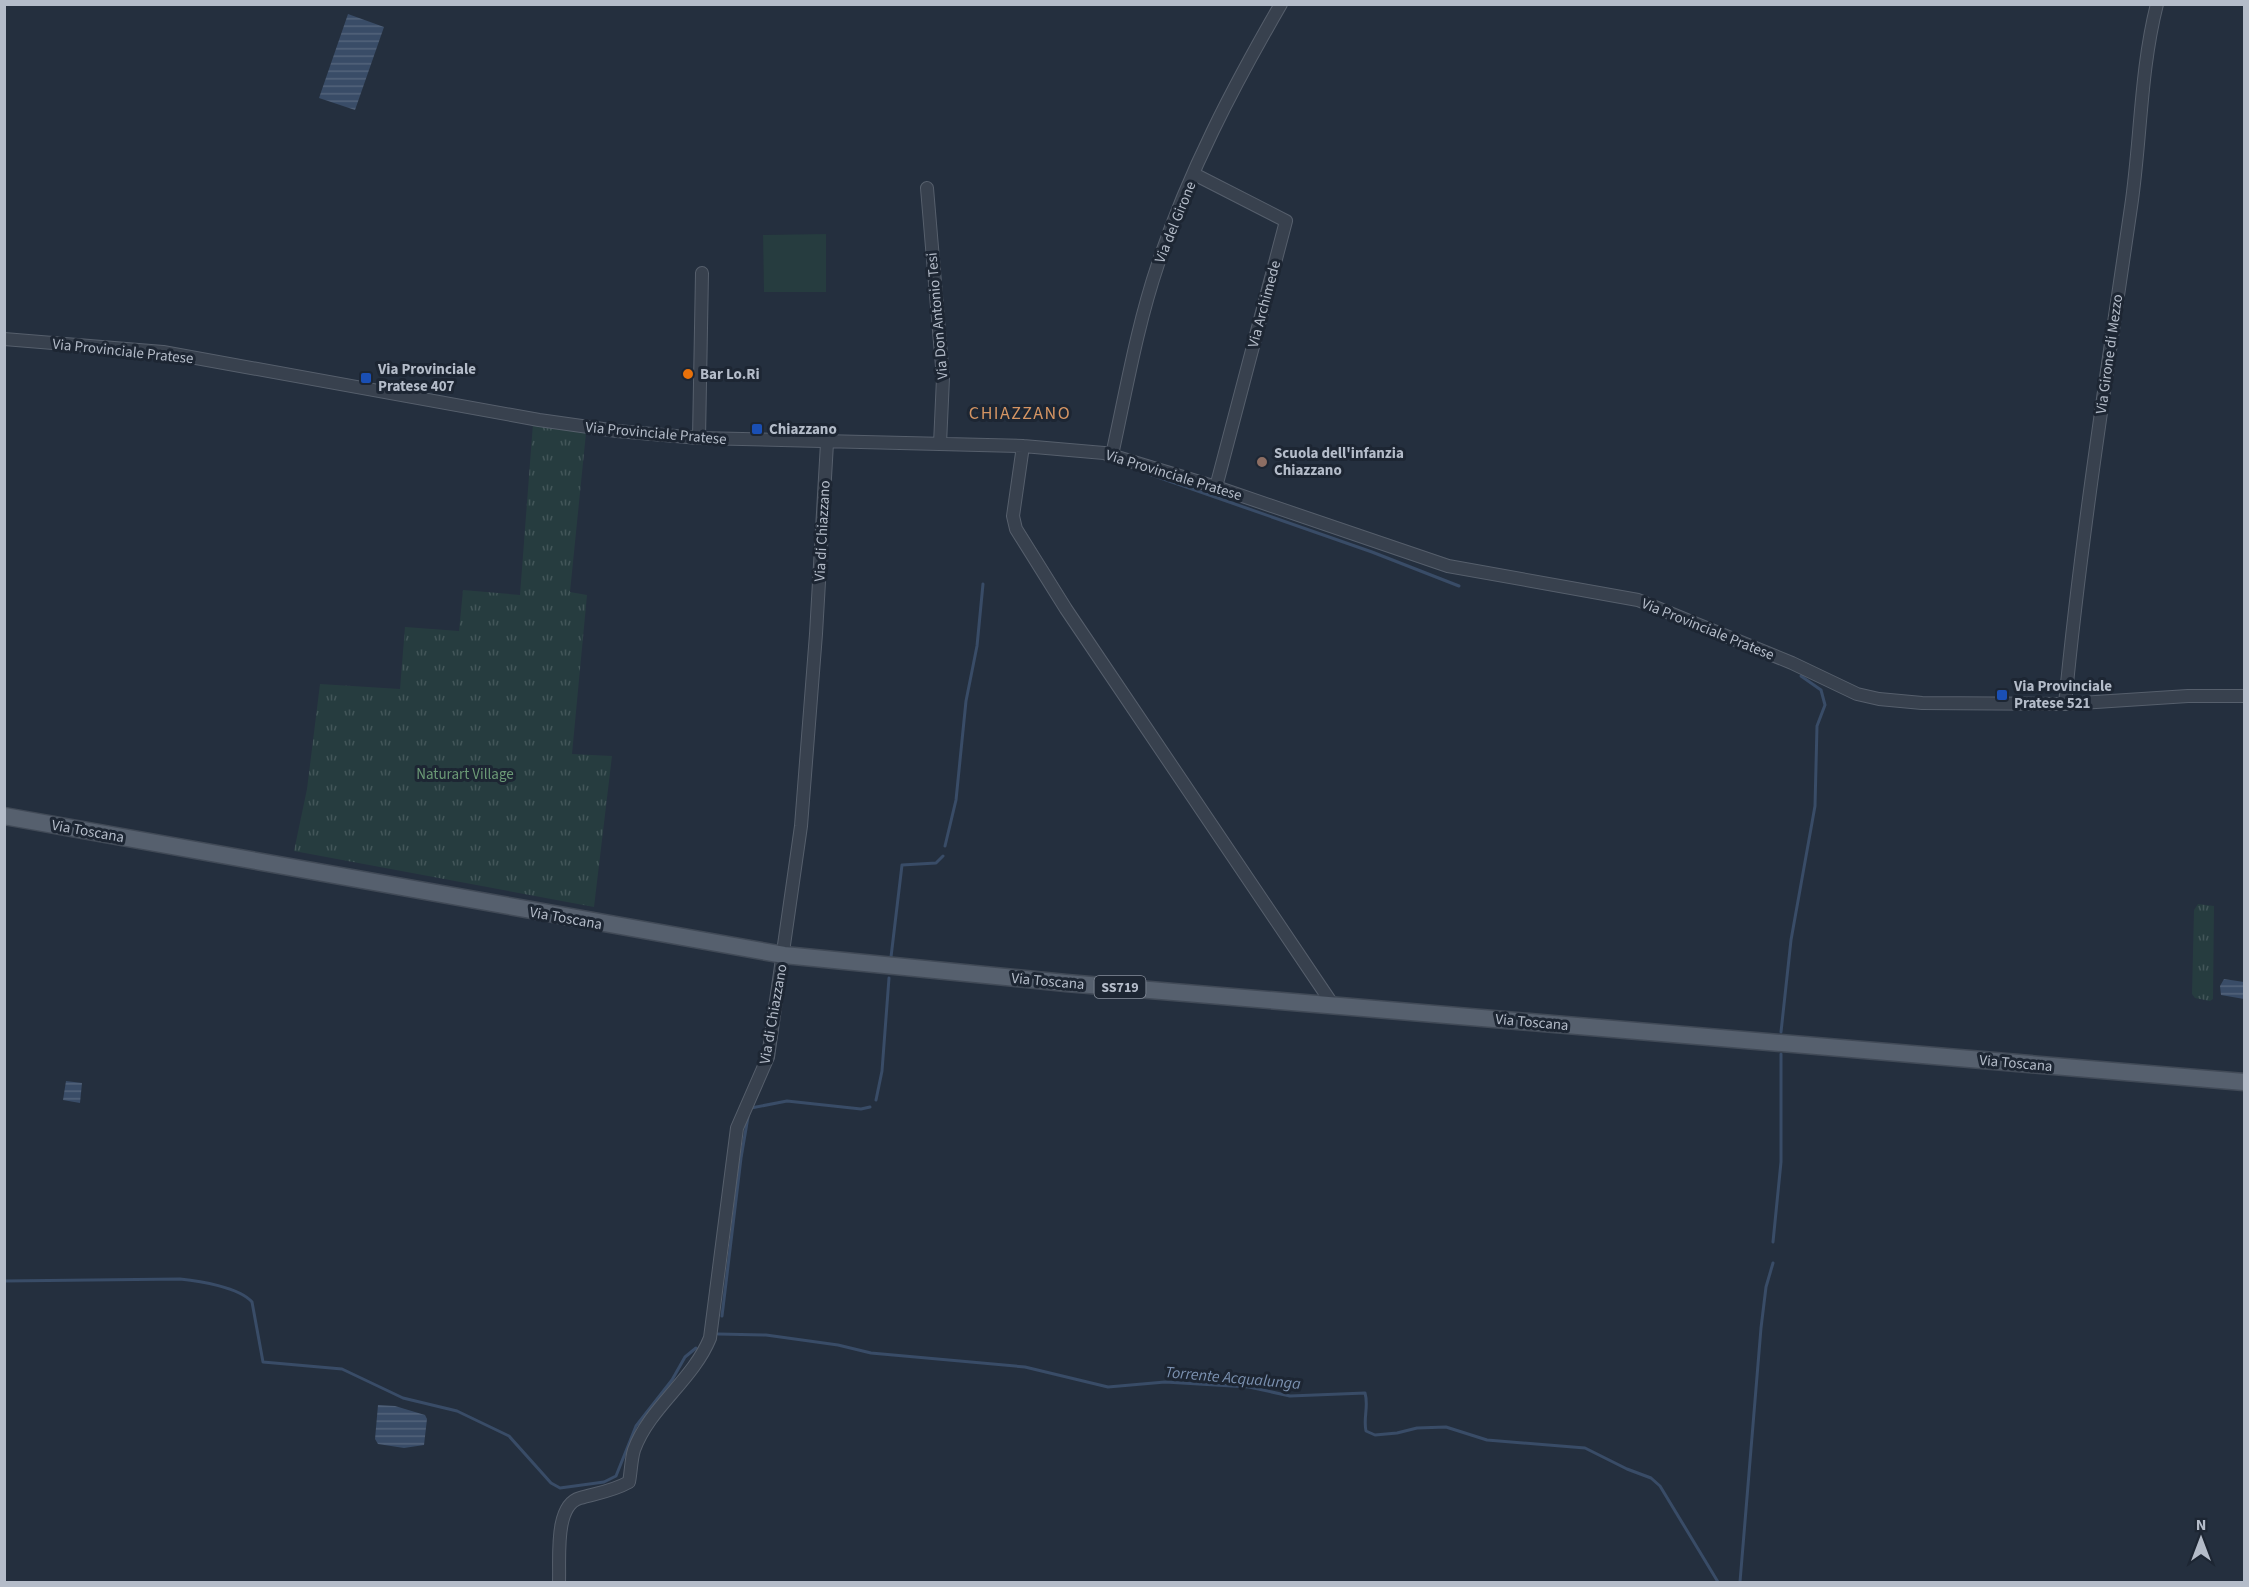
<svg xmlns="http://www.w3.org/2000/svg" width="2249" height="1587" font-family="'Source Sans 3',sans-serif">
<style>
.grass{fill:url(#grass-tufts)}
.pitch{fill:#263c3f}
.water{fill:url(#water-rules)}
.lines{fill:none;stroke-linecap:round;stroke-linejoin:round}
.stream{stroke:#394c67;stroke-width:3}
.minor-casing{stroke:#565f6c;stroke-width:14}
.major-casing{stroke:#414a57;stroke-width:19}
.minor{stroke:#38414e;stroke-width:12}
.major{stroke:#56606e;stroke-width:16}
.food-dot{fill:#e8710a;stroke:#1d2633;stroke-width:2}
.transit-dot{fill:#1a4fb4;stroke:#1d2633;stroke-width:2}
.education-dot{fill:#8d6e63;stroke:#1d2633;stroke-width:2}
.labels{text-anchor:middle;stroke-width:6;stroke-linejoin:round;paint-order:stroke}
.shield{fill:#1d2633;stroke:#878f9c;stroke-width:1.5}
.shield-label{font-size:14px;font-weight:bold;fill:#b4bcc9}
.street-label{font-size:15px;fill:#b4bcc9;stroke:#1d2633}
.poi-label{font-size:15px;font-weight:bold;fill:#b4bcc9;stroke:#1d2633;text-anchor:start}
.park-label{font-size:15px;fill:#6b9a76;stroke:#1d2633}
.water-label{font-size:16px;font-style:italic;fill:#7c92b1;stroke:#1d2633}
.quarter-label{font-size:18px;letter-spacing:1.5px;fill:#d59563;stroke:#1d2633}
</style>
<defs>
<pattern id="grass-tufts" width="24" height="20" patternUnits="userSpaceOnUse" patternTransform="scale(1.5)"><rect width="24" height="20" fill="#263c3f"/><path d="M3 7l-1-3M5 7V3M7 7l1-3M15 17l-1-3M17 17v-4M19 17l1-3" fill="none" stroke="#435659"/></pattern>
<pattern id="water-rules" width="6" height="5" patternUnits="userSpaceOnUse" patternTransform="scale(1.5)"><rect width="6" height="5" fill="#394c67"/><path d="M0 2.5h6" fill="none" stroke="#53647b"/></pattern>
</defs>
<rect width="100%" height="100%" fill="#242f3e"/>
<path class="grass" d="M 533,423 L 586,433 L 570,592 L 587,595 L 572,754 L 612,756 L 594,907 L 294,851 L 307,789 L 320,684 L 400,689 L 405,627 L 459,631 L 463,590 L 520,595 Z
M 2198,904 L 2214,906 L 2213,999 L 2210,1001 L 2195,998 L 2192,994 L 2194,910 Z"/>
<path class="pitch" d="M 826,234 L 826,292 L 764,292 L 763,235 Z"/>
<path class="water" d="M 348,14 L 384,27 L 355,110 L 319,98 Z
M 2224,979 L 2244,982 L 2244,999 L 2221,995 L 2220,986 Z
M 66,1081 L 82,1083 L 80,1103 L 63,1100 Z
M 378,1405 L 395,1406 L 425,1415 L 427,1419 L 424,1445 L 404,1448 L 378,1444 L 375,1439 Z"/>
<g class="lines">
<path class="stream" d="M 1149,474 L 1372,552 L 1459,586
M 945,846 L 956,800 L 966,701 L 977,646 L 983,584
M 891,957 L 902,865 L 936,863 L 943,856
M 1781,1032 L 1791,940 L 1815,806 L 1817,726 L 1825,705 L 1821,690 L 1801,676
M 876,1100 L 882,1071 L 889,978
M 751,1108 L 787,1101 L 861,1109 L 870,1107
M 1773,1242 L 1781,1162 L 1781,1054
M 4,1281 L 180,1279 C 199,1281 239,1287 252,1302 L 263,1362 L 342,1369 L 403,1398 L 457,1411 L 509,1436 L 551,1483 L 560,1488 L 604,1482 L 616,1476 L 636,1426 L 672,1380 L 685,1357 L 696,1348
M 722,1316 L 741,1158 L 748,1117
M 718,1334 L 766,1335 L 838,1345 L 871,1353 L 1025,1367 L 1108,1387 L 1165,1382 L 1249,1387 L 1290,1396 L 1365,1393 C 1369,1406 1363,1418 1366,1431 L 1375,1435 L 1397,1433 L 1417,1428 L 1446,1427 L 1487,1440 L 1585,1448 L 1627,1469 L 1651,1478 L 1660,1486 L 1718,1582
M 1740,1582 L 1761,1328 L 1766,1287 L 1773,1263"/>
<g class="minor-casing">
<path id="minor" d="M 1194,174 L 1286,221 L 1216,487
M 927,188 L 943,378 L 940,444
M 4,339 L 163,352 L 539,420 L 617,431 L 699,438 L 1023,446 L 1104,453 L 1216,487 L 1448,566 L 1638,600 L 1792,663 L 1857,694 L 1879,699 L 1922,703 L 2065,704 L 2188,696 L 2244,696
M 699,438 L 702,273
M 1023,446 L 1013,516 L 1016,529 L 1066,609 L 1333,1005
M 1112,455 C 1126,391 1137,326 1158,264 C 1188,173 1233,87 1281,4
M 2065,704 C 2081,537 2107,372 2131,207 C 2141,140 2140,71 2157,4
M 559,1582 C 560,1559 554,1505 580,1498 C 598,1493 613,1491 629,1482 C 631,1472 631,1460 634,1450 C 649,1408 693,1380 710,1338 L 737,1128 L 768,1057 L 801,826 L 816,634 L 827,443"/>
</g>
<g class="major-casing">
<path id="major" d="M 4,816 L 784,955 L 1066,983 L 2244,1082"/>
</g>
<use href="#minor" class="minor"/>
<use href="#major" class="major"/>
</g>
<circle class="food-dot" cx="688" cy="374" r="6"/>
<g class="transit-dot">
<rect x="360" y="372" width="12" height="12" rx="3"/>
<rect x="751" y="423" width="12" height="12" rx="3"/>
<rect x="1996" y="689" width="12" height="12" rx="3"/>
</g>
<circle class="education-dot" cx="1262" cy="462" r="6"/>
<g class="labels">
<rect class="shield" x="1094.5" y="976" width="51" height="22" rx="4.5"/>
<g class="shield-label">
<text x="1120" y="992">SS719</text>
</g>
<g class="street-label">
<text transform="translate(1175 222) rotate(-68)" y="5">Via del Girone</text>
<text transform="translate(1264 304) rotate(-75)" y="5">Via Archimede</text>
<text transform="translate(937 316) rotate(-95)" y="5">Via Don Antonio Tesi</text>
<text transform="translate(123 351) rotate(6)" y="5">Via Provinciale Pratese</text>
<text transform="translate(2109 354) rotate(-82)" y="5">Via Girone di Mezzo</text>
<text transform="translate(656 433) rotate(5)" y="5">Via Provinciale Pratese</text>
<text transform="translate(1174 475) rotate(17)" y="5">Via Provinciale Pratese</text>
<text transform="translate(822 531) rotate(-87)" y="5">Via di Chiazzano</text>
<text transform="translate(1708 629) rotate(22)" y="5">Via Provinciale Pratese</text>
<text transform="translate(88 831) rotate(10)" y="5">Via Toscana</text>
<text transform="translate(566 918) rotate(10)" y="5">Via Toscana</text>
<text transform="translate(1048 981) rotate(5)" y="5">Via Toscana</text>
<text transform="translate(773 1014) rotate(-80)" y="5">Via di Chiazzano</text>
<text transform="translate(1532 1022) rotate(5)" y="5">Via Toscana</text>
<text transform="translate(2016 1063) rotate(5)" y="5">Via Toscana</text>
</g>
<g class="poi-label">
<text x="378" y="374">Via Provinciale<tspan x="378" dy="17">Pratese 407</tspan></text>
<text x="700" y="379">Bar Lo.Ri</text>
<text x="769" y="434">Chiazzano</text>
<text x="1274" y="458">Scuola dell'infanzia<tspan x="1274" dy="17">Chiazzano</tspan></text>
<text x="2014" y="691">Via Provinciale<tspan x="2014" dy="17">Pratese 521</tspan></text>
</g>
<g class="park-label">
<text x="465" y="779">Naturart Village</text>
</g>
<g class="water-label">
<text transform="translate(1233 1377) rotate(5)" y="6">Torrente Acqualunga</text>
</g>
<g class="quarter-label">
<text x="1020" y="419">CHIAZZANO</text>
</g>
</g>
<rect width="2249" height="1587" fill="none" stroke="#b4bcc9" stroke-width="12"/>
<g transform="translate(2201 1539)" stroke="#1d2633" stroke-width="4.5" paint-order="stroke">
<path d="M0-4.5L10 22L0 15L-10 22Z" fill="#b4bcc9"/>
<text y="-9" font-size="16" font-weight="bold" text-anchor="middle" fill="#b4bcc9">N</text>
</g>
</svg>
